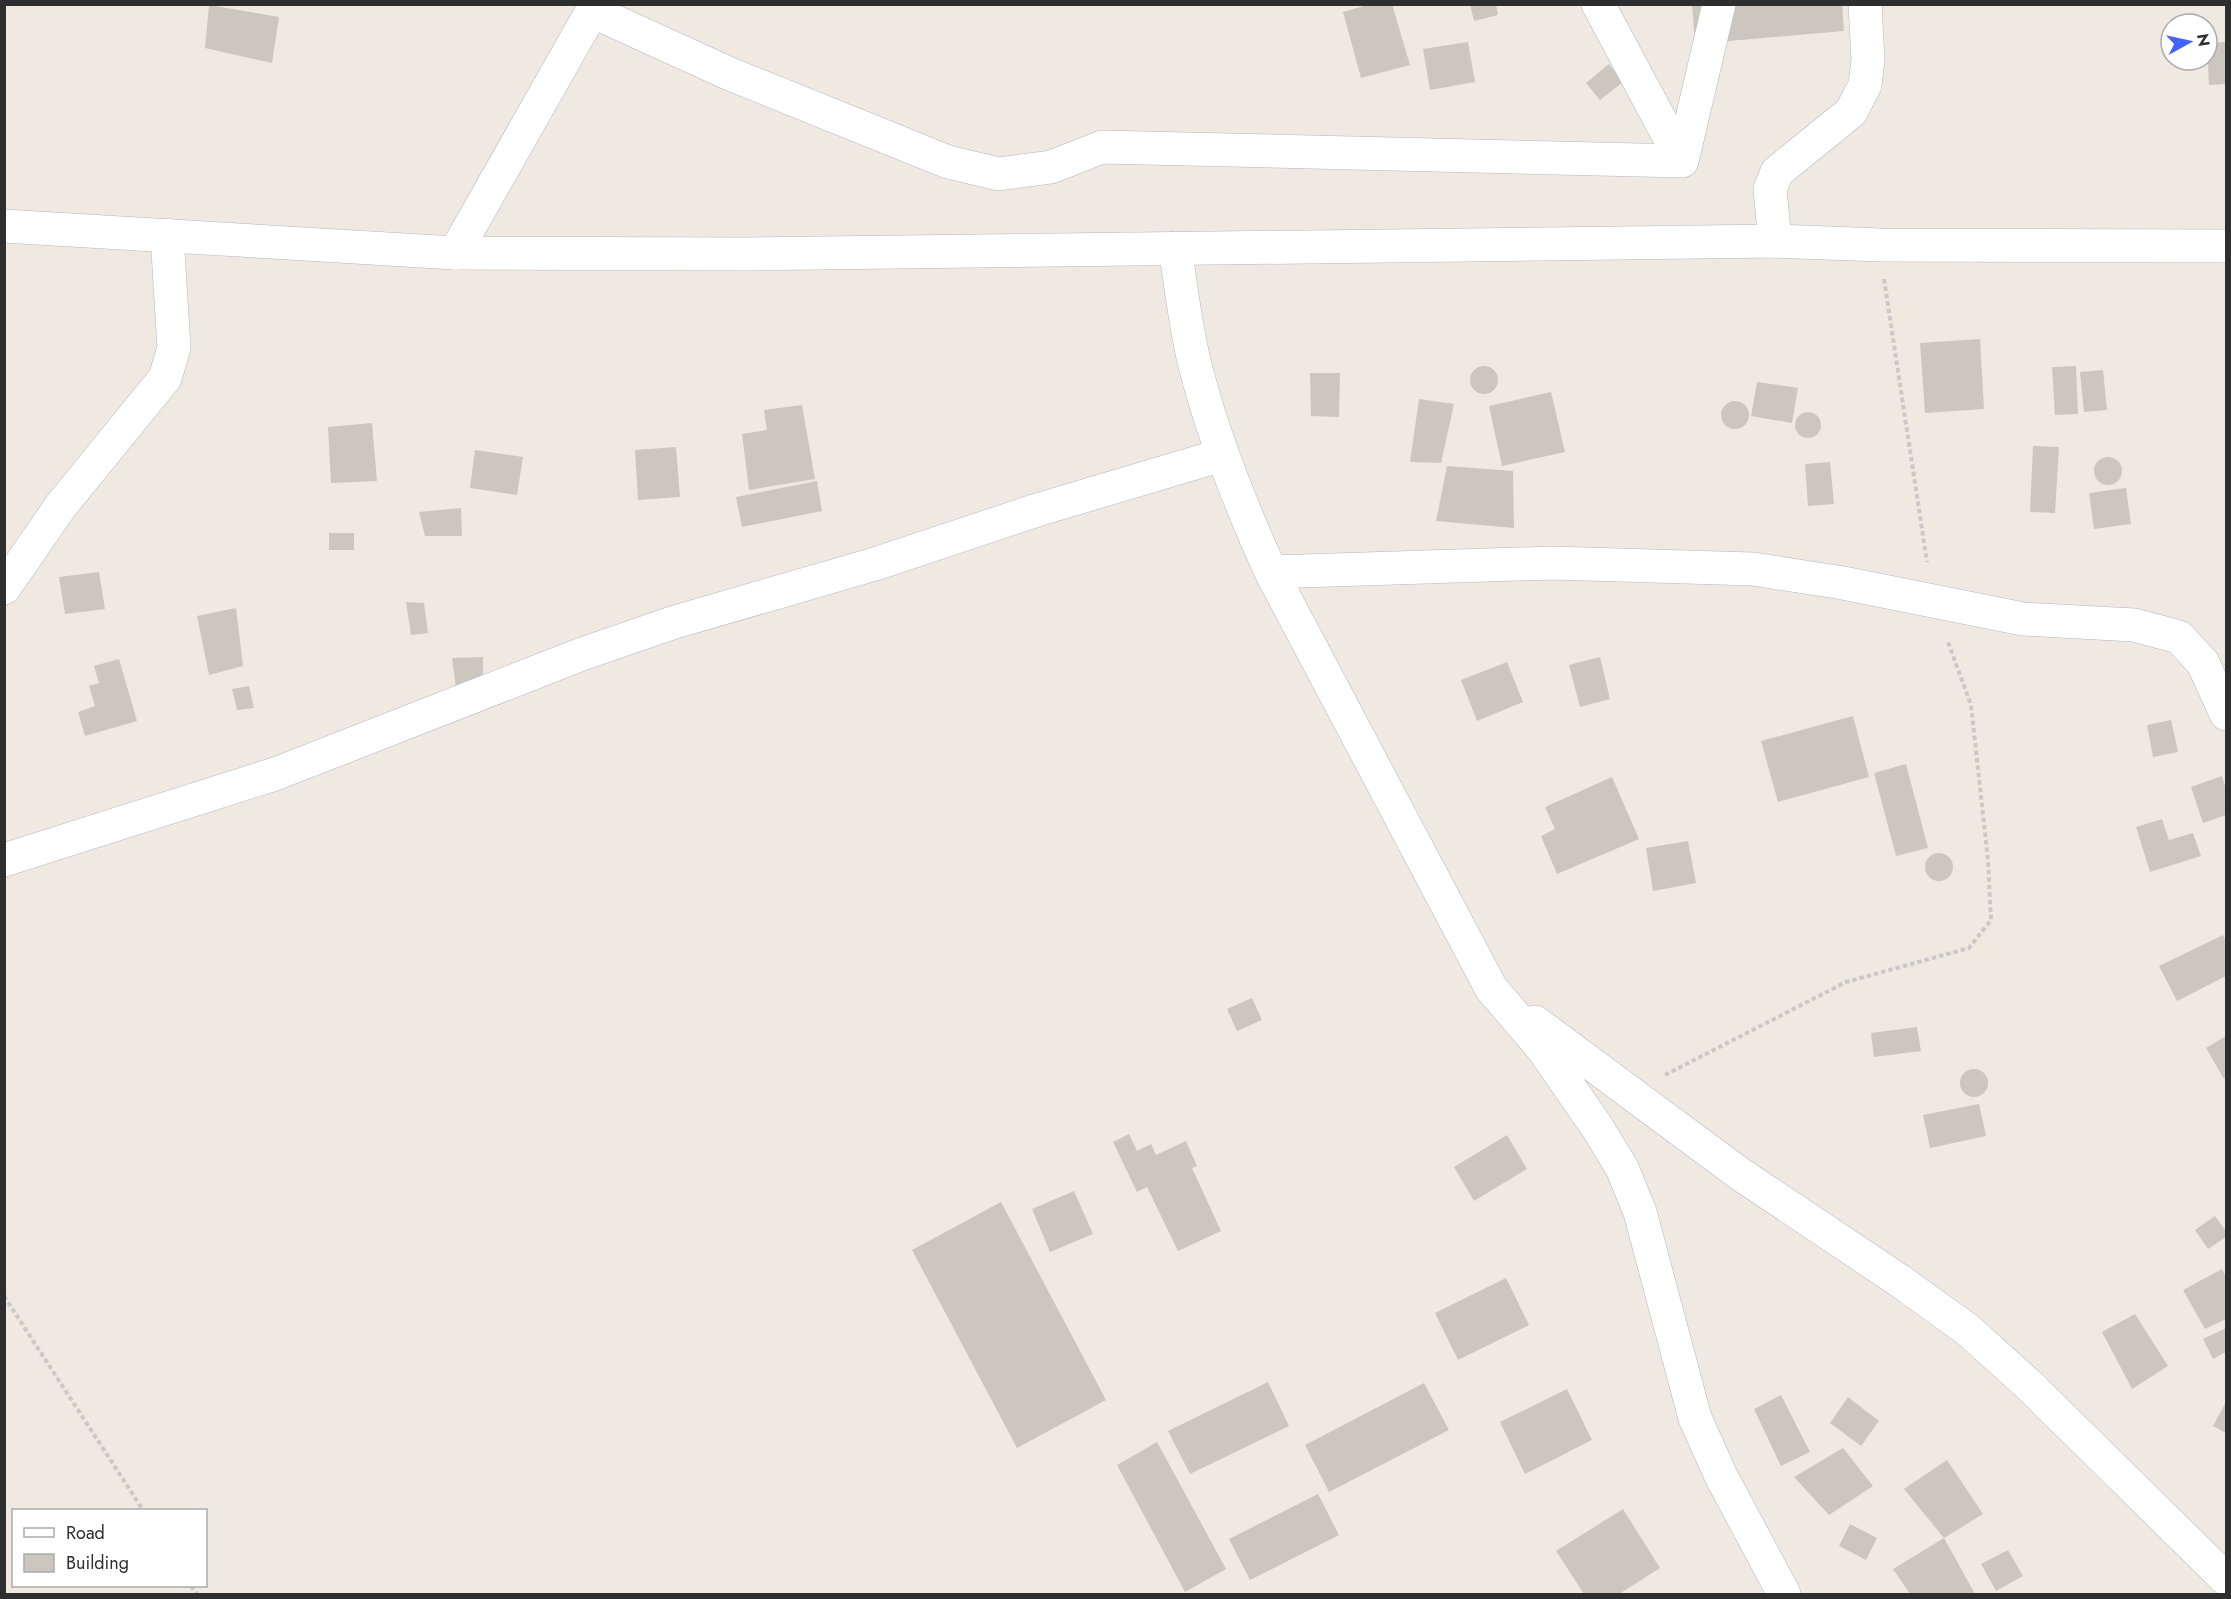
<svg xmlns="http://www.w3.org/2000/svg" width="2231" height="1599" font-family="Jost,sans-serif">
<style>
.building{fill:#cbc7bf}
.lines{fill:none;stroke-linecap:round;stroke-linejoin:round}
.minor-casing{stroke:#b4b7c1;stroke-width:34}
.tertiary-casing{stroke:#b4b7c1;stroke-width:34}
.path{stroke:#c9c9c9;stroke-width:4;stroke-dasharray:4.5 3;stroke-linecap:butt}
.minor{stroke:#fff;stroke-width:33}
.tertiary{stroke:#fff;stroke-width:33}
</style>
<rect width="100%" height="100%" fill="#efe9e1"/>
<path class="building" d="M 1371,4 L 1392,4 L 1410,65 L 1361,78 L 1343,12 Z
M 1470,4 L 1496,4 L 1498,15 L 1474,21 Z
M 1692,4 L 1842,4 L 1844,31 L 1695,44 Z
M 209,5 L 279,17 L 272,63 L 205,48 Z
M 1468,42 L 1475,82 L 1430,90 L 1423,49 Z
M 2226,42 L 2226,84 L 2209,85 L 2207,43 Z
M 1609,64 L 1623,82 L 1600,100 L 1586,83 Z
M 1980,339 L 1984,409 L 1925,413 L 1920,343 Z
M1470 380a14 14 0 1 1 28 0a14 14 0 1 1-28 0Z
M 2076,366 L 2078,414 L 2055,415 L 2052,367 Z
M 2103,370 L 2107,410 L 2084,412 L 2080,372 Z
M 1310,373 L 1340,373 L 1339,417 L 1311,416 Z
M 1757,382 L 1798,388 L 1792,423 L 1751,416 Z
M 1551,392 L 1565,452 L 1502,466 L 1489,406 Z
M 1419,399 L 1454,404 L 1441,463 L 1410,462 Z
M1721 415a14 14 0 1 1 28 0a14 14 0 1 1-28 0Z
M 802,405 L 815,479 L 749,490 L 742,434 L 767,430 L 764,410 Z
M1795 425a13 13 0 1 1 26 0a13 13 0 1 1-26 0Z
M 372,423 L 377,481 L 331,483 L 328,427 Z
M 2033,446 L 2059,447 L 2055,513 L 2030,512 Z
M 676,447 L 680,497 L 638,500 L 635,450 Z
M 475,450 L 523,457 L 517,495 L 470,488 Z
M2094 471a14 14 0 1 1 28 0a14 14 0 1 1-28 0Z
M 1830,462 L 1834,504 L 1808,506 L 1805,464 Z
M 1447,466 L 1513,471 L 1514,528 L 1436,521 Z
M 817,481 L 822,511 L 742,527 L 736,497 Z
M 2126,488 L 2131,524 L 2094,529 L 2089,493 Z
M 461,508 L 462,536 L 425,536 L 419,512 Z
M 329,533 L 354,533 L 354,550 L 329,550 Z
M 99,572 L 105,609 L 65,614 L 59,577 Z
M 406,602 L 424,603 L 428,633 L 411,635 Z
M 236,608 L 243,666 L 209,675 L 197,616 Z
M 483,657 L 483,684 L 456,688 L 452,658 Z
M 1600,657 L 1610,699 L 1580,707 L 1569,665 Z
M 119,659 L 137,721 L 85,736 L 78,712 L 95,706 L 89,686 L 99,683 L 94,666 Z
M 1507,662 L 1523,702 L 1477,721 L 1461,680 Z
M 249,686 L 254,708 L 237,710 L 232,689 Z
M 1853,716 L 1869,777 L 1778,802 L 1761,741 Z
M 2171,720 L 2178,752 L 2153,757 L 2147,725 Z
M 1906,764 L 1928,848 L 1896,856 L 1874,773 Z
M 2222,776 L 2226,789 L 2226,815 L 2203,823 L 2191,787 Z
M 1612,777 L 1639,839 L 1557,874 L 1541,836 L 1555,829 L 1545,807 Z
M 2162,819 L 2169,840 L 2193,833 L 2201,856 L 2150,872 L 2136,827 Z
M 1688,841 L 1696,883 L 1653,891 L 1646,848 Z
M1925 867a14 14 0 1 1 28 0a14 14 0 1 1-28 0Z
M 2223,935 L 2226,942 L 2226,976 L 2177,1001 L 2159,966 Z
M 1252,998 L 1262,1020 L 1237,1031 L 1227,1009 Z
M 1917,1027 L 1921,1051 L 1874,1057 L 1871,1033 Z
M 2226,1036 L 2226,1077 L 2224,1079 L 2206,1048 Z
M1960 1083a14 14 0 1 1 28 0a14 14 0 1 1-28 0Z
M 1979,1104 L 1986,1136 L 1930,1148 L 1923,1115 Z
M 1129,1134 L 1137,1151 L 1151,1144 L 1156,1155 L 1186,1141 L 1197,1166 L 1192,1168 L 1221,1231 L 1178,1251 L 1147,1187 L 1137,1192 L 1113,1142 Z
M 1507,1135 L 1527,1169 L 1474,1201 L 1454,1167 Z
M 1074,1191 L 1093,1234 L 1050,1252 L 1032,1209 Z
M 1001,1202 L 1106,1400 L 1017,1448 L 912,1250 Z
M 2215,1216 L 2226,1231 L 2226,1237 L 2208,1249 L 2195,1230 Z
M 2222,1269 L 2226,1277 L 2226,1319 L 2205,1329 L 2183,1290 Z
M 1506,1278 L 1529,1325 L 1458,1360 L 1435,1313 Z
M 2135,1314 L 2168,1366 L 2132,1389 L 2102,1332 Z
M 2226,1328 L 2226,1352 L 2213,1359 L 2203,1339 Z
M 1268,1382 L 1289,1426 L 1190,1474 L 1168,1431 Z
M 1424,1383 L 1449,1430 L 1329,1492 L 1305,1445 Z
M 1567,1389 L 1592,1440 L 1525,1474 L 1500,1422 Z
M 1781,1395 L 1810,1452 L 1781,1466 L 1754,1409 Z
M 1848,1397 L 1879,1421 L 1861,1446 L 1830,1423 Z
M 2226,1402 L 2226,1433 L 2213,1426 Z
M 1157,1442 L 1226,1569 L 1185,1592 L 1117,1465 Z
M 1843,1448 L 1873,1486 L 1829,1515 L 1794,1477 Z
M 1947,1460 L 1983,1514 L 1944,1538 L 1904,1489 Z
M 1318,1494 L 1339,1535 L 1250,1580 L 1229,1539 Z
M 1623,1509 L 1660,1568 L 1619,1594 L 1584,1594 L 1556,1551 Z
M 1850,1524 L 1877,1538 L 1866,1560 L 1839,1546 Z
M 1944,1538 L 1975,1594 L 1910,1594 L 1893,1569 Z
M 2008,1550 L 2023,1576 L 1996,1591 L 1981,1564 Z"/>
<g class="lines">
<g class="minor-casing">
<path id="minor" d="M 1598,4 L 1682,161
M 594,12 L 730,74 L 948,162 L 999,174 L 1051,167 L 1102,147 L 1682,161 L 1719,4
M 1775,241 L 1770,189 L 1777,172 L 1851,112 L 1865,85 L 1868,60 L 1865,4
M 1175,248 C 1181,285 1185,324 1194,361 C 1212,434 1240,504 1271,572 L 1491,988 L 1543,1049 L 1597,1127 L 1622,1168 L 1640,1212 L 1695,1418 L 1721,1476 L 1784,1594
M 455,253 L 596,4
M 1271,572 L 1552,563 L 1753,569 L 1843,583 L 2023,619 L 2134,625 L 2179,637 L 2203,663 L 2226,714
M 4,588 L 60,507 L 165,378 L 174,348 L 167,235
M 4,860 L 275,774 L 582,654 L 675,622 L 875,564 L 1037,510 L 1222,455
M 1535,1022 L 1740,1174 L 1900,1281 L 1968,1330 L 2030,1386 L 2226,1579"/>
</g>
<g class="tertiary-casing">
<path id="tertiary" d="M 4,226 L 455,253 L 746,254 L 1775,241 L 1880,245 L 2226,246"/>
</g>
<path class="path" d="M 1884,279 L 1927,562
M 1665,1075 L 1846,982 L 1969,948 L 1991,920 L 1988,860 L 1971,705 L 1948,642
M 4,1296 L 143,1510
M 191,1586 L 197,1594"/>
<use href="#minor" class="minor"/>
<use href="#tertiary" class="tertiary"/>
</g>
<rect width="2231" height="1599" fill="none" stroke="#2e2e2e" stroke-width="12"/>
<rect x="12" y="1509" width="195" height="78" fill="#ffffff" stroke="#ababab" stroke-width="1.5"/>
<rect x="24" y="1528" width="30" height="9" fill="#ffffff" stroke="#ababab" stroke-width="1.5"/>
<text x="66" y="1539" font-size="18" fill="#2e2e2e">Road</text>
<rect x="24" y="1554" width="30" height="18" fill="#cbc7bf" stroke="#ababab" stroke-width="1.5"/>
<text x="66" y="1569" font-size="18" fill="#2e2e2e">Building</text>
<g transform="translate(2189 42) rotate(82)"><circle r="28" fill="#ffffff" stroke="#ababab" stroke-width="1.5"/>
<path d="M0-4.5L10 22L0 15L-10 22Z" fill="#4264fb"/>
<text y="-9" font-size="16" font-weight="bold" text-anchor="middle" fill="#2e2e2e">N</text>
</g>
</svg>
